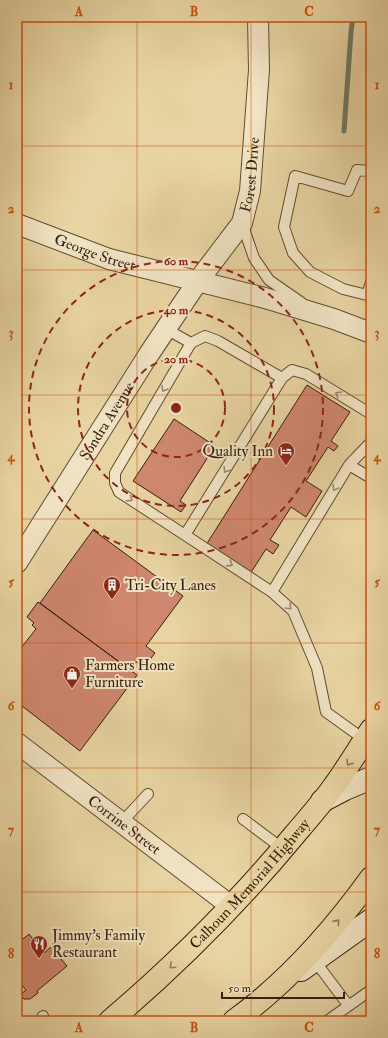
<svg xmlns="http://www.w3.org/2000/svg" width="388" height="1038" font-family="'IM FELL Double Pica',serif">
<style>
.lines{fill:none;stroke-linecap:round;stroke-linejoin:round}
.stream{stroke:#707b66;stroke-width:5}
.building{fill:#d08770;stroke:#331e0d}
.service-casing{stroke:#604c32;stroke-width:12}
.minor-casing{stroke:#604c32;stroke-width:22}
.secondary-casing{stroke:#331e0d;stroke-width:24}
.trunk-casing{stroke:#331e0d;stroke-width:24}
.service{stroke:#f0e3c3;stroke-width:10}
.minor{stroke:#f0e3c3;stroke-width:20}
.secondary{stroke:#f0e3c3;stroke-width:22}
.trunk{stroke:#e8d4a2;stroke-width:22}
.oneway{stroke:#9b8a71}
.oneway2{stroke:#8e7958}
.grid{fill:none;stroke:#cd500c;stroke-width:1;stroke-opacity:0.55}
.ring{fill:none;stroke:#8f2418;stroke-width:2;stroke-dasharray:7 5}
.labels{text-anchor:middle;stroke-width:4;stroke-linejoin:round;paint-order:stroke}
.street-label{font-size:15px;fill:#331e0d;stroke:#f0e3c3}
.poi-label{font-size:15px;fill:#331e0d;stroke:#f0e3c3;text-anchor:start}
.centre{fill:#8f2418;stroke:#f0e3c3;stroke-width:2}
.ring-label{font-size:12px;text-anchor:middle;font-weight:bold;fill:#8f2418;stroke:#f0e3c3;stroke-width:4;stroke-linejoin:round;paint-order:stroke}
.neatline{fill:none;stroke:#cd500c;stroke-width:1.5}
.grid-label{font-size:13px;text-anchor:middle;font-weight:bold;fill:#cd500c}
</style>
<rect width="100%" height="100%" fill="#e8d4a2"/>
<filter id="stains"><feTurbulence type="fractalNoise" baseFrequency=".005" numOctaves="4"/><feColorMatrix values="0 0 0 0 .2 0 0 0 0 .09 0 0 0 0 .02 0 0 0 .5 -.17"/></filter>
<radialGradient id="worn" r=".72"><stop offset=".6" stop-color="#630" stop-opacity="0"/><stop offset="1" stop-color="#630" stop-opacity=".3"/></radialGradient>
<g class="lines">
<path class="stream" d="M 344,131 L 351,32 L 353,17"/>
</g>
<path class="building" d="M 307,385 L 350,412 L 331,441 L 338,446 L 334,451 L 328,447 L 306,481 L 322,491 L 306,517 L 291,507 L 270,540 L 279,545 L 273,554 L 266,549 L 250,574 L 206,545 Z
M 174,419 L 215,446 L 180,501 L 186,505 L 181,512 L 133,481 Z
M 93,530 L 183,596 L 146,646 L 155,653 L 144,667 L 136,662 L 130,670 L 40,603 Z
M 38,602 L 137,675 L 80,751 L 17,702 L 17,653 L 36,629 L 32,625 L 34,623 L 27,617 Z
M 17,932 L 23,939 L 29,934 L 44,953 L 51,947 L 67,966 L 37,991 L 38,993 L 30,999 L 24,999 L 20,995 L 26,990 L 17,980 Z"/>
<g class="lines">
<g class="service-casing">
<path id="service" d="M 371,171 L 357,170 L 348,191 L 295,176 L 284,227 L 293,253 L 310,272 L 343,289 L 371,296
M 242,223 L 254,258 L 269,280 L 302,303
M 367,295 L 371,282
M 166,329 L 191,343 L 205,336 L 218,341 L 282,378
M 349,465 L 371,442
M 185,535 L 119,492 L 115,483 L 115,473 L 191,343
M 272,592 L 185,535 L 282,378 L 292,370 L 306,374 L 371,414
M 365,740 L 326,712 L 317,668 L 293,611 L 272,592 L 349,465 L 371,478
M 243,819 L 283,849
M 121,823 L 148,794
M 315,961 L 348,1005
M 40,1021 L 43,1016
M 327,1021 L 371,990"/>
</g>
<g class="minor-casing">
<g id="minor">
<path id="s1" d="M 17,224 L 109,259 L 265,298 L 334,319 L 371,333"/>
<path id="s2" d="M 17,563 L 149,354 L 198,281 L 242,223 L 250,191 L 259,70 L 258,17"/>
<path id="s3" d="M 17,743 L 231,906"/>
</g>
</g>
<g class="secondary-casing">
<path id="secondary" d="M 322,801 L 345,789 L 371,778
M 301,970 L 371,920"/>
</g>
<g class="trunk-casing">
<g id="trunk">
<path id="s4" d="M 110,1021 C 177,964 239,902 296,833 C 308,819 321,804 332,789 C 346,770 358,750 371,730"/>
<path d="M 234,1021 C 288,982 332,932 371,878"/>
</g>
</g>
<use href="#service" class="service"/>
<use href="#minor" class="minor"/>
<use href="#secondary" class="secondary"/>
<use href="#trunk" class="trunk"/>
</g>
<defs><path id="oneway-chevron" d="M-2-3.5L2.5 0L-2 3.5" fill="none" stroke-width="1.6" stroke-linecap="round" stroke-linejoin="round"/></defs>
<g class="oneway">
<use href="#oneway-chevron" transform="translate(164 389) rotate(120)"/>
<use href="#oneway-chevron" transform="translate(338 394) rotate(-148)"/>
<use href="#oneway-chevron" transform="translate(226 470) rotate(122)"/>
<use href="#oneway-chevron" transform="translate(335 488) rotate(121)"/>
<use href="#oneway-chevron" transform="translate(130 499) rotate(33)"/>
<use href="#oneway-chevron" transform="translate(230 564) rotate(33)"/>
<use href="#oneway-chevron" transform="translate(289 607) rotate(45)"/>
</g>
<g class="oneway2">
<use href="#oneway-chevron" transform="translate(349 763) rotate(123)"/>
<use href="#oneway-chevron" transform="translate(337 922) rotate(-51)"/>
<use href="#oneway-chevron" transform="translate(172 966) rotate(137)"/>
</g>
<path class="grid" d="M 137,17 L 137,1021M 251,17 L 251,1021M 17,146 L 371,146M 17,270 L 371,270M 17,395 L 371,395M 17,519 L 371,519M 17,643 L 371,643M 17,768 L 371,768M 17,892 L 371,892"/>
<g class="ring">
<circle cx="176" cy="408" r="49"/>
<circle cx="176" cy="408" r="98"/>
<circle cx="176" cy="408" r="147"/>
</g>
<defs>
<g id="hotel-pin" transform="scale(0.9)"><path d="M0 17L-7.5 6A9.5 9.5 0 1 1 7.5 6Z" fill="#8f2418" stroke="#f0e3c3"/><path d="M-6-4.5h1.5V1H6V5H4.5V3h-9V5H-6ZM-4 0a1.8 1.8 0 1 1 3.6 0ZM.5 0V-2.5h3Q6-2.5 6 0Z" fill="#fff"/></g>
<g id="building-pin" transform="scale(0.9)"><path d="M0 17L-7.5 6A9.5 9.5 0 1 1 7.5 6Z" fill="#8f2418" stroke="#f0e3c3"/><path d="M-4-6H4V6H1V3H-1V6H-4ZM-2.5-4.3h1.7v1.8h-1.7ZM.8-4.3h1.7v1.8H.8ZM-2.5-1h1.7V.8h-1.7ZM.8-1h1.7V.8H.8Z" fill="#fff"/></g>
<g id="shop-pin" transform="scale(0.9)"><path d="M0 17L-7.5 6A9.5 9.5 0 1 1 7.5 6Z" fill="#8f2418" stroke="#f0e3c3"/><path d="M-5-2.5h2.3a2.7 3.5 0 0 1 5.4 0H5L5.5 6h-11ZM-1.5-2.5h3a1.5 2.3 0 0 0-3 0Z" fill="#fff"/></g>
<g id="restaurant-pin" transform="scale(0.9)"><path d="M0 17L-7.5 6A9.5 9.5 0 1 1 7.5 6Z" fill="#8f2418" stroke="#f0e3c3"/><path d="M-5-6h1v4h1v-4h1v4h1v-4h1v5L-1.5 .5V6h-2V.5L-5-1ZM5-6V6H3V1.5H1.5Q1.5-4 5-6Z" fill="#fff"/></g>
</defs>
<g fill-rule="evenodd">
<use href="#hotel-pin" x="286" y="451"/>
<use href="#building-pin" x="112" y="585"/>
<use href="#shop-pin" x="72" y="674"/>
<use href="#restaurant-pin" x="39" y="944"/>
</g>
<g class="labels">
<g class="street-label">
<text dy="5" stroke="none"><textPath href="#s2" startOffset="457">Forest Drive</textPath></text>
<text dy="5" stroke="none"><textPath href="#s1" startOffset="83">George Street</textPath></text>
<text dy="5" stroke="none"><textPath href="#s2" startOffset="168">Sondra Avenue</textPath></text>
<text dy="5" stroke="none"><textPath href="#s3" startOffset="135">Corrine Street</textPath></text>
<text dy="5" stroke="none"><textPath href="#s4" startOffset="196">Calhoun Memorial Highway</textPath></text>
</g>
<g class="poi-label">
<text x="273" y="456" text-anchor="end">Quality Inn</text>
<text x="125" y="590">Tri-City Lanes</text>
<text x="85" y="670">Farmers Home<tspan x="85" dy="17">Furniture</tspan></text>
<text x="52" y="940">Jimmy's Family<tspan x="52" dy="17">Restaurant</tspan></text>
</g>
</g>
<circle cx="176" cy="408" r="6" class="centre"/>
<g class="ring-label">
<text x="176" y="265">60 m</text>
<text x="176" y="314">40 m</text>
<text x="176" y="363">20 m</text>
</g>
<rect width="388" height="1038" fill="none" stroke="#e8d4a2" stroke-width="44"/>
<path d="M222 992v6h122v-6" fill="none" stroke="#331e0d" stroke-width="2"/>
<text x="228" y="992" font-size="12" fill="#331e0d" stroke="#f0e3c3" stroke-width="3" paint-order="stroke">50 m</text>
<rect x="22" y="22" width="344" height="994" class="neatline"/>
<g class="grid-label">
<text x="79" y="16">A</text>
<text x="194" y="16">B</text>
<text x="309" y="16">C</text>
<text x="11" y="89">1</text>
<text x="377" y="89">1</text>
<text x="11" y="213">2</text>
<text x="377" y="213">2</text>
<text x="11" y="337">3</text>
<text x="377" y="337">3</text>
<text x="11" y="461">4</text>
<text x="377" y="461">4</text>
<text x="11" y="586">5</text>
<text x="377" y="586">5</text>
<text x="11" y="710">6</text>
<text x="377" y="710">6</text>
<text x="11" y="834">7</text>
<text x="377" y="834">7</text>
<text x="11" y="958">8</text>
<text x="377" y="958">8</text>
<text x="79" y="1032">A</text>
<text x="194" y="1032">B</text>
<text x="309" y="1032">C</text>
</g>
<rect width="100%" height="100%" filter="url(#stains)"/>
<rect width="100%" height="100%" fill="url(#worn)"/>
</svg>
